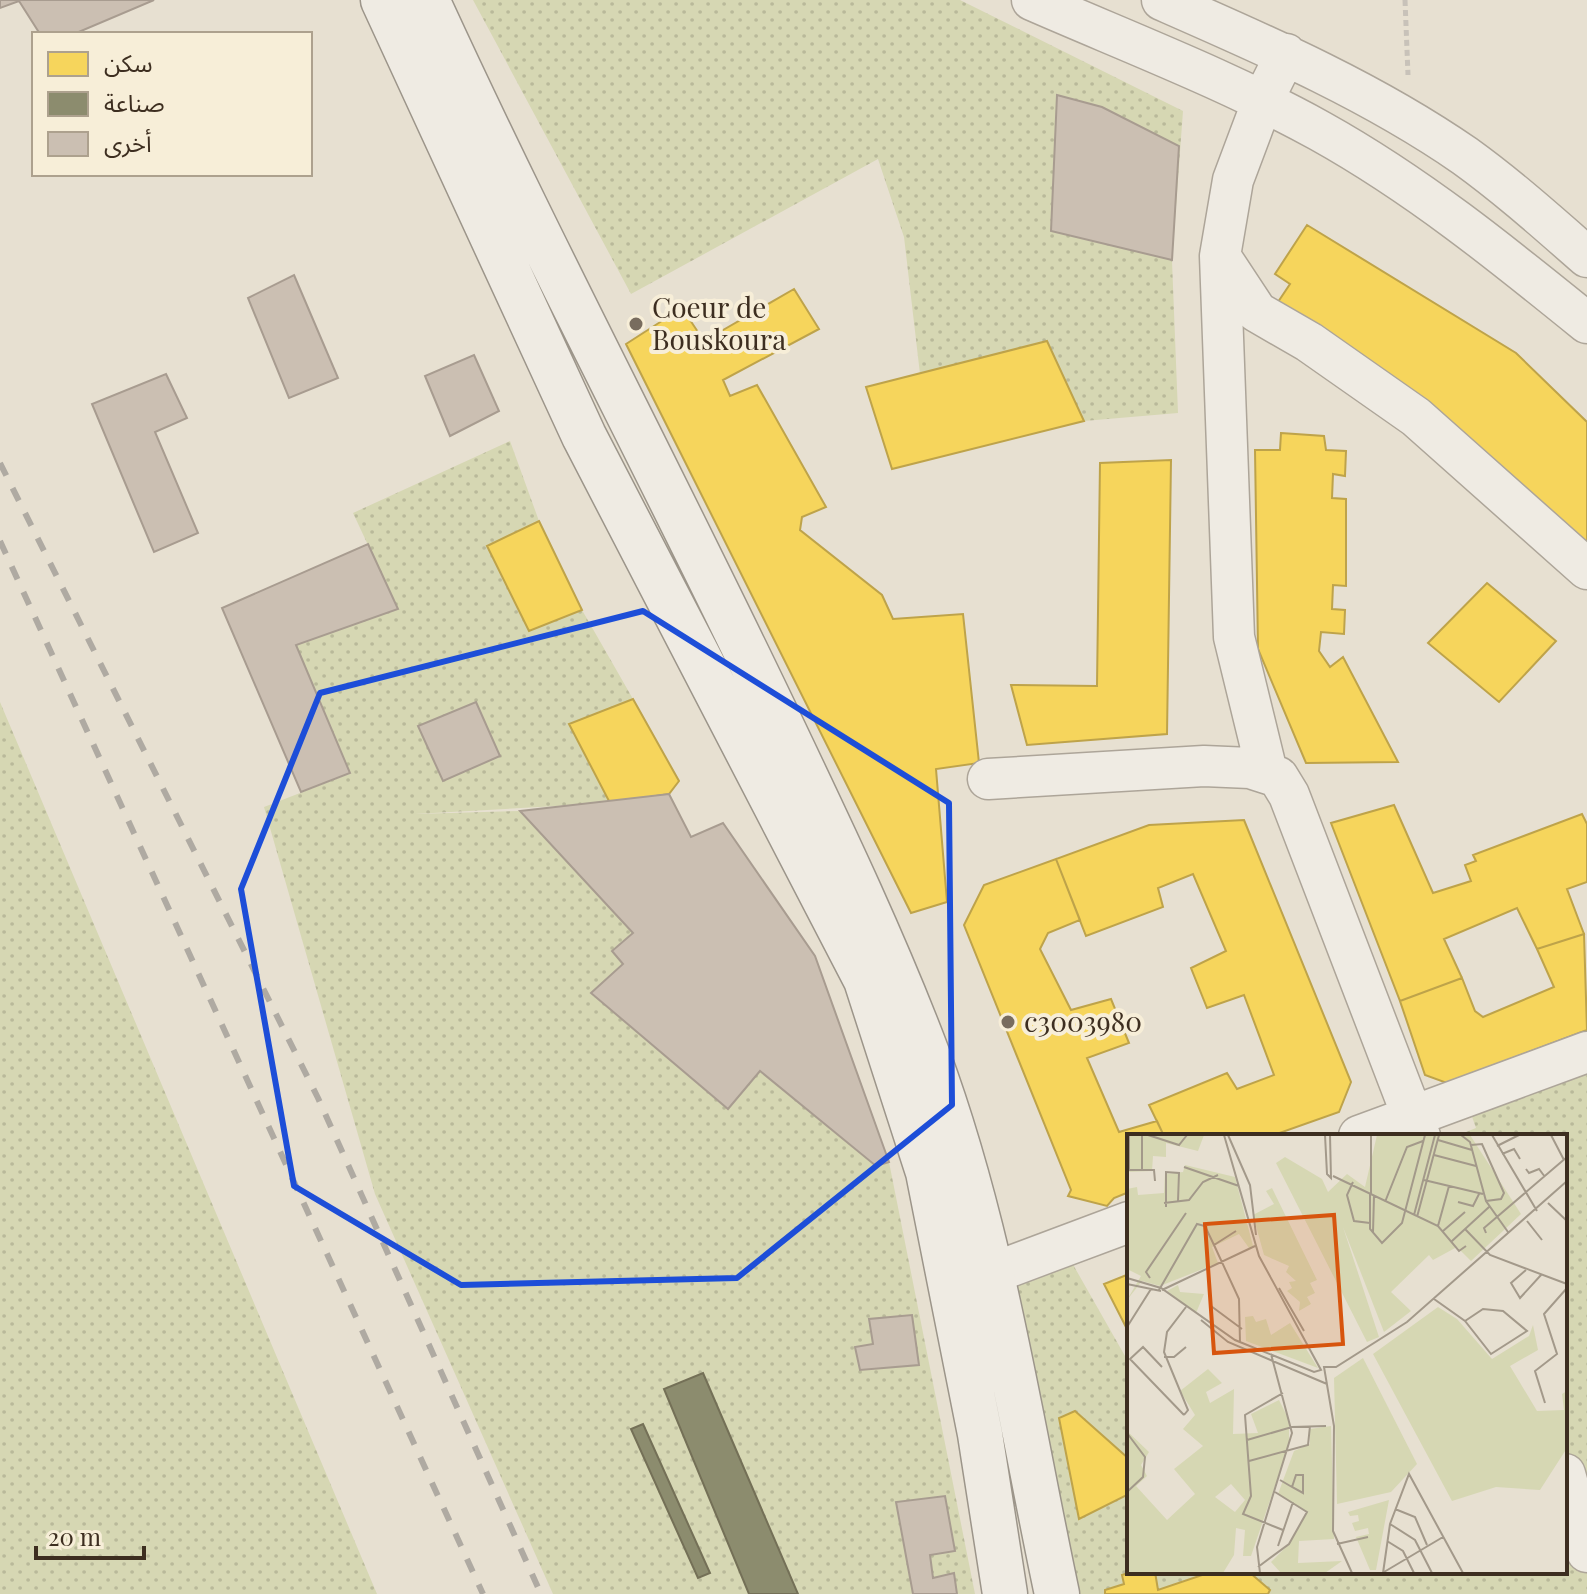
<svg xmlns="http://www.w3.org/2000/svg" width="1587" height="1594" font-family="'Playfair Display','Noto Sans Arabic',serif">
<style>
.grass{fill:url(#grass-dots)}
.homes{fill:#f6d55c;stroke:#bea34a;stroke-width:2}
.industry{fill:#8c8c6e;stroke:#747057;stroke-width:2}
.building{fill:#cbbfb2;stroke:#a89c90;stroke-width:2}
.lines{fill:none;stroke-linecap:round;stroke-linejoin:round}
.street-casing{stroke:#ada599;stroke-width:43}
.secondary-casing{stroke:#9c958a;stroke-width:47}
.path{stroke:#c8c2b9;stroke-width:5;stroke-dasharray:6 4;stroke-linecap:butt}
.street{stroke:#efebe3;stroke-width:40}
.secondary{stroke:#efebe3;stroke-width:44}
.rail{stroke:#afaaa2;stroke-width:6;stroke-dasharray:14 14;stroke-linecap:butt}
.marked{fill:none;stroke:#1d4ed8;stroke-width:6;stroke-linejoin:round}
.poi-dot{fill:#786c5e;stroke:#f7eed8;stroke-width:3}
.labels{text-anchor:middle;stroke-width:8;stroke-linejoin:round;paint-order:stroke}
.poi-label{font-size:28px;fill:#3d2e20;stroke:#f7eed8;text-anchor:start}
.inset-road{fill:none;stroke:#a3998a;stroke-width:2}
.view{fill:#d7550e;fill-opacity:0.15;stroke:#d7550e;stroke-width:4}
.inset-edge{fill:none;stroke:#3d2e20;stroke-width:4}
</style>
<defs>
<pattern id="grass-dots" width="8" height="8" patternUnits="userSpaceOnUse" patternTransform="scale(2)"><rect width="8" height="8" fill="#d6d7b3"/><path d="M2 2h.1M6 6h.1" fill="none" stroke="#b9b99a" stroke-width="1.8" stroke-linecap="round"/></pattern>
</defs>
<rect width="100%" height="100%" fill="#e7e0d1"/>
<path class="grass" d="M 473,0 L 960,0 L 1183,111 L 1172,261 L 1178,413 L 1084,421 L 1047,341 L 920,374 L 904,237 L 878,159 L 631,294 Z
M 510,441 L 539,521 L 529,631 L 582,610 L 633,699 L 569,724 L 610,803 L 415,814 L 520,811 L 633,933 L 613,951 L 623,964 L 592,993 L 727,1109 L 760,1071 L 876,1166 L 889,1162 L 975,1594 L 553,1594 L 375,1194 L 264,807 L 349,774 L 296,645 L 398,609 L 353,513 Z
M 0,702 L 377,1594 L 0,1594 Z
M 1587,1056 L 1587,1594 L 1075,1594 L 1015,1274 L 1067,1254 L 1129,1363 L 1129,1572 L 1565,1572 L 1565,1136 L 1456,1136 L 1476,1128 L 1464,1094 Z"/>
<path class="homes" d="M 1307,225 L 1516,353 L 1587,422 L 1587,549 L 1278,302 L 1290,284 L 1275,274 Z
M 794,289 L 819,329 L 723,380 L 730,396 L 757,385 L 826,507 L 802,517 L 800,530 L 882,595 L 893,619 L 963,614 L 979,763 L 936,769 L 947,902 L 911,913 L 626,344 L 682,308 L 704,341 Z
M 1047,341 L 1084,421 L 892,469 L 866,387 Z
M 1281,433 L 1324,436 L 1326,450 L 1346,451 L 1345,476 L 1333,474 L 1332,498 L 1346,499 L 1346,586 L 1333,585 L 1332,609 L 1345,610 L 1344,634 L 1321,632 L 1319,651 L 1330,667 L 1343,657 L 1398,762 L 1306,763 L 1258,649 L 1255,450 L 1280,450 Z
M 1171,460 L 1167,734 L 1027,745 L 1011,685 L 1097,686 L 1100,463 Z
M 539,521 L 582,610 L 529,631 L 487,546 Z
M 1487,583 L 1556,641 L 1499,702 L 1428,643 Z
M 633,699 L 679,781 L 669,794 L 610,803 L 569,724 Z
M 1394,805 L 1433,893 L 1471,881 L 1465,865 L 1476,861 L 1473,855 L 1582,814 L 1587,824 L 1587,882 L 1567,889 L 1584,934 L 1537,949 L 1517,908 L 1444,939 L 1462,978 L 1400,1001 L 1331,823 Z
M 1244,820 L 1351,1082 L 1339,1112 L 1271,1136 L 1164,1136 L 1149,1105 L 1227,1073 L 1237,1089 L 1274,1075 L 1244,995 L 1207,1008 L 1191,968 L 1226,951 L 1193,874 L 1158,888 L 1163,907 L 1086,936 L 1056,859 L 1149,825 Z
M 1056,859 L 1080,920 L 1048,933 L 1040,949 L 1071,1010 L 1111,999 L 1129,1043 L 1087,1058 L 1119,1132 L 1157,1121 L 1164,1136 L 1129,1136 L 1129,1192 L 1114,1198 L 1107,1206 L 1068,1196 L 1071,1190 L 964,925 L 984,885 Z
M 1584,934 L 1587,1030 L 1471,1074 L 1466,1090 L 1425,1075 L 1400,1001 L 1462,978 L 1475,1011 L 1483,1017 L 1554,987 L 1537,949 Z
M 1129,1274 L 1129,1333 L 1104,1284 Z
M 1075,1411 L 1129,1459 L 1129,1494 L 1079,1519 L 1059,1418 Z
M 1131,1572 L 1155,1572 L 1158,1590 L 1211,1572 L 1249,1572 L 1270,1590 L 1268,1594 L 1105,1594 L 1105,1590 L 1124,1584 L 1122,1575 Z"/>
<path class="industry" d="M 703,1373 L 798,1594 L 749,1594 L 664,1389 Z
M 643,1424 L 710,1573 L 698,1578 L 631,1429 Z"/>
<path class="building" d="M 0,0 L 154,0 L 74,34 L 40,34 L 19,1 L 0,8 Z
M 1057,95 L 1102,107 L 1179,146 L 1172,260 L 1051,231 Z
M 294,275 L 338,378 L 289,398 L 248,298 Z
M 474,355 L 499,411 L 450,436 L 425,376 Z
M 166,374 L 187,418 L 155,432 L 198,533 L 154,552 L 92,404 Z
M 368,544 L 398,609 L 296,645 L 350,773 L 301,792 L 222,608 Z
M 476,702 L 500,756 L 443,781 L 418,726 Z
M 669,794 L 691,837 L 723,823 L 815,956 L 889,1162 L 876,1166 L 760,1071 L 728,1109 L 591,993 L 623,964 L 612,951 L 633,933 L 520,811 Z
M 912,1315 L 919,1365 L 860,1370 L 855,1347 L 873,1344 L 869,1319 Z
M 945,1496 L 955,1551 L 930,1555 L 933,1578 L 954,1573 L 957,1594 L 913,1594 L 896,1502 Z"/>
<g class="lines">
<g class="street-casing">
<path id="street" d="M 1032,0 C 1128,42 1228,80 1320,131 C 1417,185 1502,254 1587,323
M 1162,0 C 1267,46 1371,91 1465,156 C 1508,187 1547,222 1587,257
M 1220,256 L 1257,312 L 1309,342 L 1416,417 L 1587,569
M 1267,772 L 1234,637 L 1220,256 L 1233,180 L 1263,100 L 1286,54
M 988,779 L 1204,766 L 1250,768 L 1278,777 L 1289,795 L 1420,1136
M 1359,1136 L 1587,1052
M 990,1274 L 1129,1222
M 1565,1474 L 1587,1552"/>
</g>
<g class="secondary-casing">
<path id="secondary" d="M 383,0 L 584,436 L 866,980 L 928,1172 L 980,1434 L 1005,1594
M 427,0 C 540,247 668,486 784,731 C 835,838 886,945 928,1056 C 992,1228 1019,1415 1057,1594"/>
</g>
<path class="path" d="M 1405,0 L 1408,75"/>
<use href="#street" class="street"/>
<use href="#secondary" class="secondary"/>
<path class="rail" d="M 0,463 L 318,1098 L 541,1594
M 0,541 L 483,1594"/>
</g>
<path class="marked" d="M 643,611 L 949,803 L 952,1105 L 737,1278 L 461,1285 L 294,1186 L 241,889 L 320,693 Z"/>
<g class="poi-dot">
<circle cx="636" cy="324" r="8"/>
<circle cx="1008" cy="1022" r="8"/>
</g>
<g class="labels">
<g class="poi-label">
<text x="652" y="318">Coeur de<tspan x="652" dy="32">Bouskoura</tspan></text>
<text x="1024" y="1032">c3003980</text>
</g>
</g>
<g transform="translate(1127 1134)">
<rect width="440" height="440" fill="#e7e0d1"/>
<path d="M 0,1 L 77,1 L 71,17 L 39,9 L 39,23 L 26,22 L 25,37 L 0,38 ZM 250,1 L 343,1 L 394,80 L 344,127 L 330,113 L 306,126 L 302,121 L 264,158 L 284,177 L 257,198 L 216,93 L 252,203 L 240,208 L 149,29 L 158,23 L 195,45 L 201,58 L 220,40 L 238,53 ZM 58,31 L 108,43 L 126,112 L 122,114 L 112,100 L 85,113 L 91,129 L 33,152 L 15,147 L 0,166 L 14,142 L 0,135 L 0,55 L 10,53 L 11,61 L 37,59 L 38,40 L 56,38 ZM 145,54 L 190,146 L 183,149 L 188,159 L 180,163 L 184,170 L 172,177 L 173,168 L 160,157 L 165,154 L 162,148 L 169,147 L 159,138 L 162,132 L 137,121 L 126,81 L 147,70 L 139,57 ZM 51,151 L 53,158 L 77,160 L 69,179 L 40,157 ZM 311,173 L 330,185 L 365,225 L 402,202 L 406,191 L 411,216 L 383,232 L 410,277 L 437,276 L 435,260 L 440,257 L 440,314 L 413,356 L 369,353 L 325,367 L 246,220 ZM 126,182 L 129,188 L 139,185 L 144,201 L 163,189 L 191,234 L 119,207 L 118,183 ZM 81,235 L 95,249 L 79,258 L 83,269 L 107,255 L 106,300 L 131,299 L 124,280 L 152,266 L 162,286 L 162,311 L 124,422 L 116,422 L 118,396 L 109,394 L 107,421 L 96,439 L 0,439 L 0,297 L 22,318 L 14,331 L 20,342 L 9,352 L 40,386 L 68,360 L 47,335 L 76,312 L 56,295 L 68,281 L 53,257 ZM 104,350 L 118,366 L 108,378 L 88,363 ZM 204,292 L 207,405 L 172,407 L 171,429 L 215,427 L 198,439 L 154,439 L 144,428 L 162,410 L 180,378 L 151,360 L 167,317 L 183,310 L 183,295 ZM 262,366 L 249,436 L 243,436 L 229,403 L 242,400 L 241,394 L 228,397 L 225,389 L 232,387 L 231,381 L 223,382 L 221,378 Z" fill="#d6d7b3" fill-rule="evenodd"/>
<path d="M 236,224 L 290,330 L 264,358 L 210,370 L 207,244 Z" fill="#d6d7b3"/>
<path class="inset-road" d="M 2,1 L 2,36 L 27,36 L 28,47M 21,1 L 52,11 L 60,1M 101,1 L 123,51 L 129,101M 198,1 L 200,40 L 204,44 L 203,1M 334,1 L 343,8 L 359,67 L 381,98M 365,1 L 410,77M 424,1 L 437,26M 311,6 L 345,16M 344,11 L 355,10 L 377,59 L 374,65 L 359,67M 370,12 L 392,1M 375,20 L 387,15 L 393,25M 307,21 L 349,32M 57,33 L 112,52M 399,35 L 402,39 L 412,35 L 418,43M 15,36 L 15,1M 206,42 L 311,92 L 332,117 L 339,112M 297,46 L 356,60M 226,48 L 220,61 L 227,87 L 243,89M 243,59 L 243,95 L 255,109 L 275,89 L 298,1M 244,60 L 244,1M 258,68 L 280,13 L 296,7M 331,68 L 346,72 L 352,60M 37,69 L 62,66 L 76,48 L 91,41M 421,69 L 440,87M 39,73 L 39,38 L 52,39 L 51,67M 287,81 L 308,1M 290,83 L 312,1M 400,87 L 415,106M 311,92 L 322,52M 338,95 L 363,121 L 440,150M 109,97 L 87,111 L 112,165 L 113,209M 316,97 L 338,78M 246,98 L 247,62M 359,99 L 357,94 L 440,23M 325,107 L 362,73M 399,136 L 384,149 L 393,164 L 414,141M 0,144 L 34,154 L 108,206 L 187,238 L 194,236 L 132,122 L 97,1M 23,144 L 19,138 L 59,79M 0,150 L 34,157M 152,154 L 177,197M 32,156 L 70,90 L 78,92 L 87,111M 35,156 L 128,112M 307,165 L 338,187 L 364,220 L 400,197 L 376,177 L 356,175 L 338,187M 84,172 L 115,195M 74,186 L 101,208 L 200,250M 0,193 L 24,155M 37,223 L 47,223 L 59,213M 35,233 L 16,213 L 3,225 L 57,281M 156,259 L 118,281 L 124,362 L 116,380 L 156,396M 418,269 L 408,237 L 430,220 L 417,180 L 440,154M 57,281 L 61,276 L 37,218 L 40,198 L 59,173M 0,299 L 18,323 L 16,343 L 0,358M 120,306 L 165,293 L 199,292M 122,327 L 181,311 L 183,292M 153,346 L 165,353 L 176,359 L 176,341 L 169,341 L 165,353M 268,375 L 288,383 L 300,411M 263,390 L 288,406 L 305,439M 260,407 L 276,417 L 287,439M 210,410 L 241,403M 151,412 L 166,368M 131,433 L 162,410 L 180,378 L 148,358M 257,438 L 316,403M 133,439 L 130,413 L 165,299 L 144,220M 225,439 L 206,397 L 207,292 L 197,233 L 209,233 L 280,188 L 440,47M 256,439 L 263,390 L 282,340 L 336,439"/>
<path class="view" d="M 207,81 L 216,210 L 87,219 L 78,90 Z"/>
<rect width="440" height="440" class="inset-edge"/>
</g>
<rect x="32" y="32" width="280" height="144" fill="#f7eed8" stroke="#ada18e" stroke-width="2"/>
<rect x="48" y="52" width="40" height="24" fill="#f6d55c" stroke="#ada18e" stroke-width="2"/>
<text x="104" y="72" font-size="24" fill="#3d2e20">سكن</text>
<rect x="48" y="92" width="40" height="24" fill="#8c8c6e" stroke="#ada18e" stroke-width="2"/>
<text x="104" y="112" font-size="24" fill="#3d2e20">صناعة</text>
<rect x="48" y="132" width="40" height="24" fill="#cbbfb2" stroke="#ada18e" stroke-width="2"/>
<text x="104" y="152" font-size="24" fill="#3d2e20">أخرى</text>
<path d="M36 1546v12h108v-12" fill="none" stroke="#3d2e20" stroke-width="4"/>
<text x="48" y="1546" font-size="24" fill="#3d2e20" stroke="#f7eed8" stroke-width="6" paint-order="stroke">20 m</text>
</svg>
